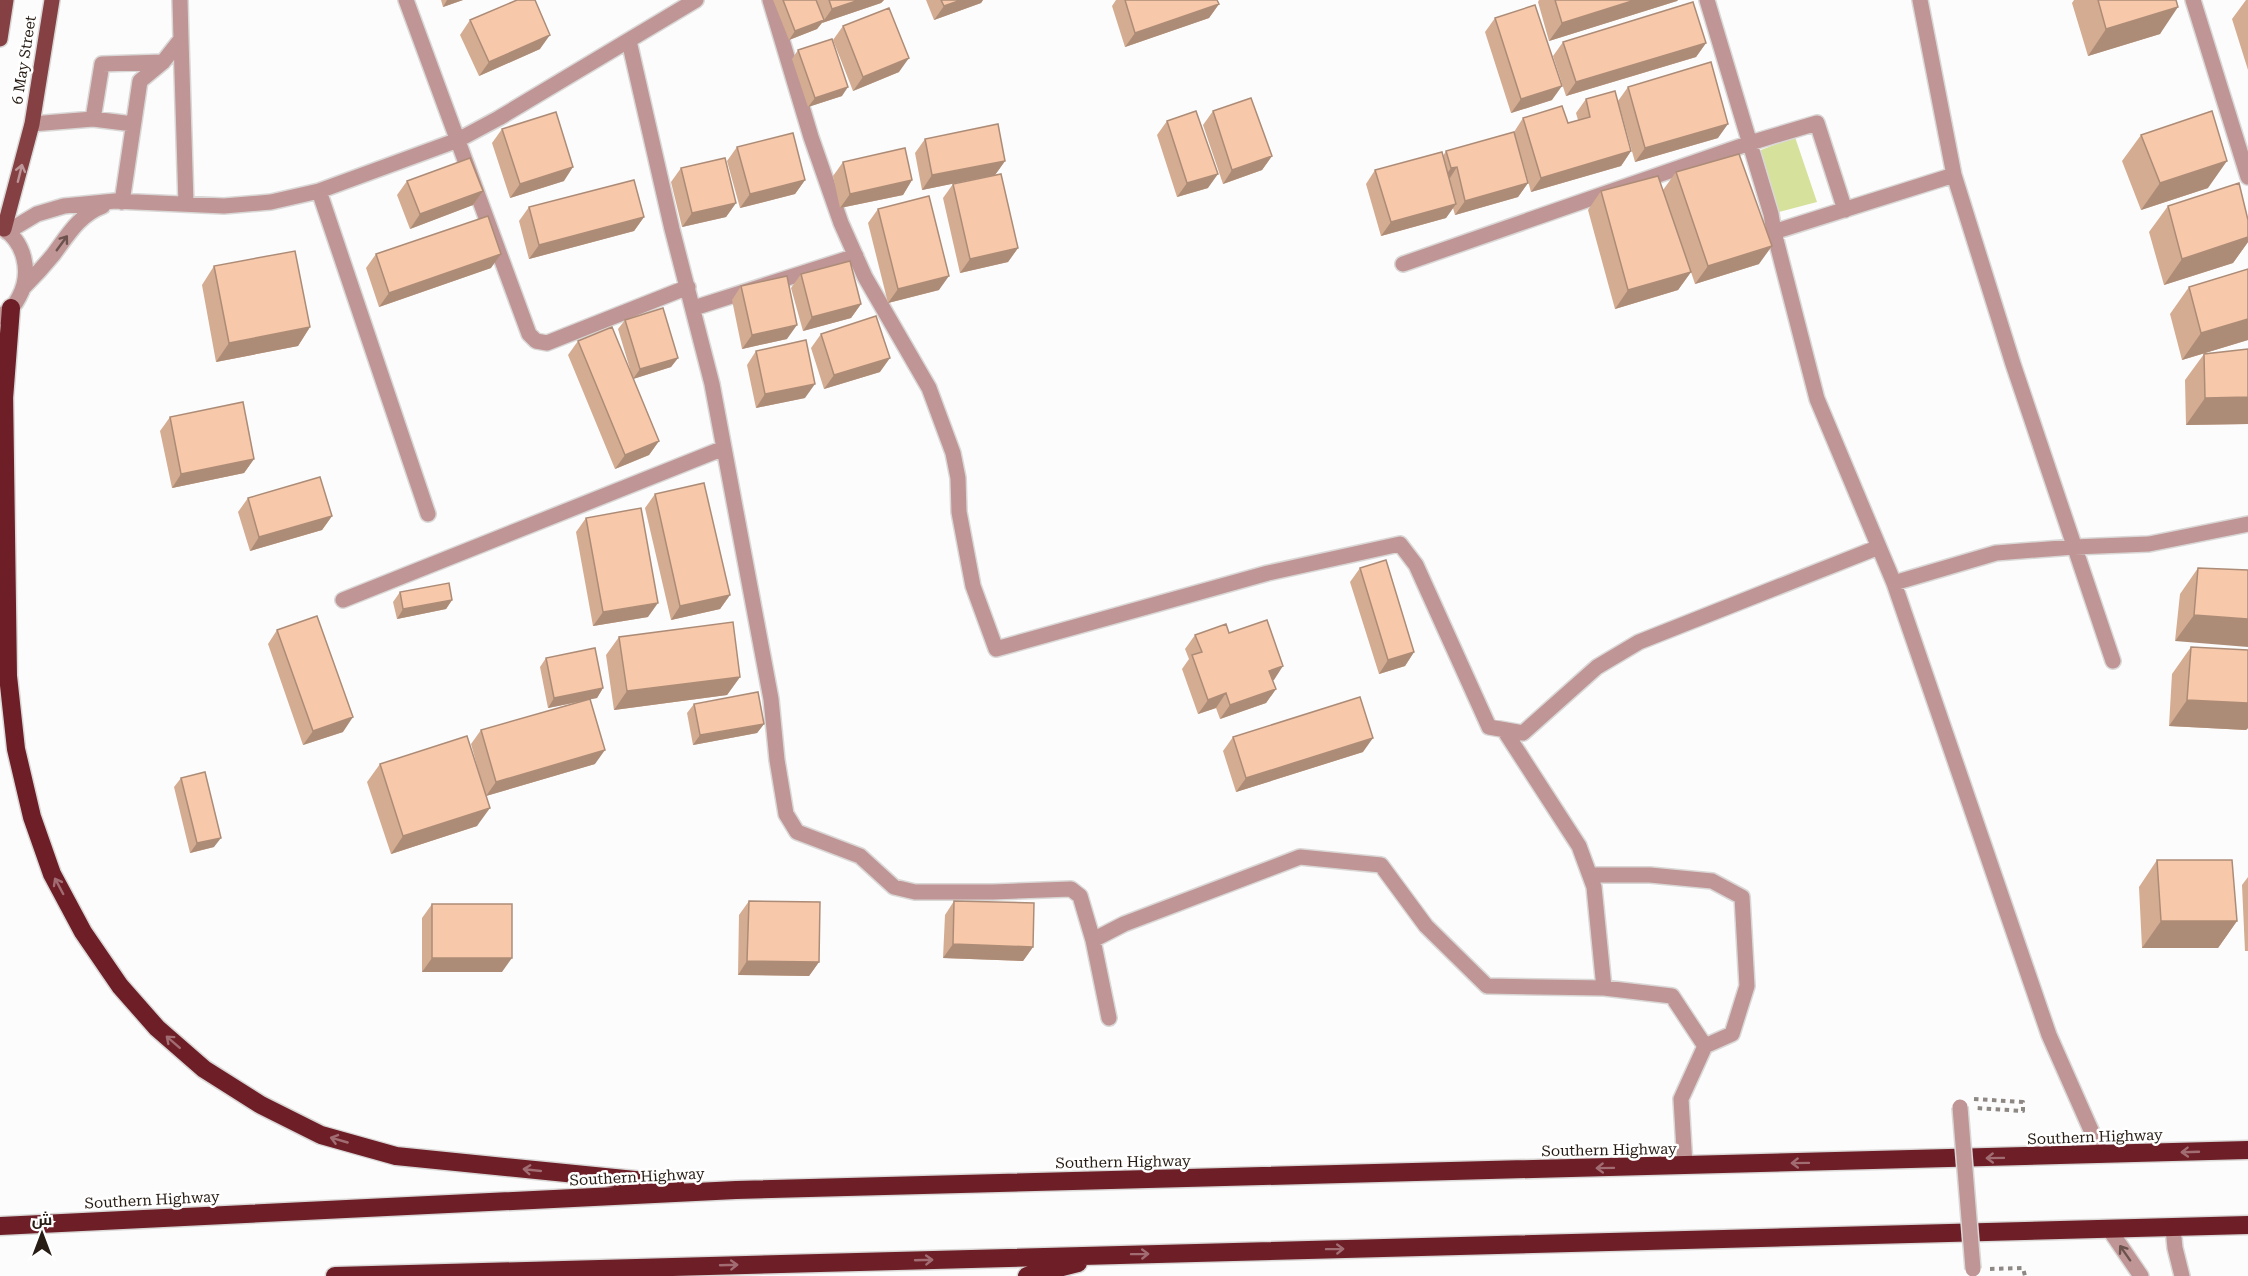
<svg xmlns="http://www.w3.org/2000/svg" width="2248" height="1276" font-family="'Roboto Serif',Cairo,serif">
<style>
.green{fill:#d6e19c}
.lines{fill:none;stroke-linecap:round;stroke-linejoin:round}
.minor-casing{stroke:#dad8d7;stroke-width:18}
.major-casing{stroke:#dad8d7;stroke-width:18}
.highway-casing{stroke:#dad8d7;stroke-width:21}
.path{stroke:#8e8884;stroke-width:4;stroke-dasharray:4.5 4.5;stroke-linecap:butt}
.minor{stroke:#bf9595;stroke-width:15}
.major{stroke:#854043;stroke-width:15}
.highway{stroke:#6e1e27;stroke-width:18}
.minor-bridge-casing{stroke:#dad8d7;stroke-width:18;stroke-linecap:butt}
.minor-bridge{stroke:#bf9595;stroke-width:15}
.wall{fill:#d4ac92}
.shaded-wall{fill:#ad8c77}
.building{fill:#f7c8aa;stroke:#ad8c77;stroke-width:1.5}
.oneway{stroke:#bc9698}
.oneway2{stroke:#6c534e}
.oneway3{stroke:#a16d73}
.labels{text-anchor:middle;stroke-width:5;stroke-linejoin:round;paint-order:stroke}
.street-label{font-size:15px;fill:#281d14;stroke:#fff}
</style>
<rect width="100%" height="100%" fill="#fcfcfc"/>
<path class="green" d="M 1795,137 L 1817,202 L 1771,214 L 1753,153 Z"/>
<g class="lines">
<g class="minor-casing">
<path id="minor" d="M 406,0 L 529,334 L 536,341 L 547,343 L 688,287
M 770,0 L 811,137 L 841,223 L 865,277 L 929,388 L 953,453 L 958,478 L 959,512 L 973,586 L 996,649 L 1268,573 L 1400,544 L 1416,565 L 1489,727 L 1523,733 L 1597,667 L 1639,642 L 1879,547
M 1707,0 L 1771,214 L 1774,232 L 1817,399 L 1894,583 L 2049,1035 L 2102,1155
M 1920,0 L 1954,175 L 2013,364 L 2113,661
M 2193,0 L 2248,177
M 181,39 L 186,204
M 629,41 L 672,229 L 712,384 L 771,699 L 777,760 L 786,814 L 797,832 L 860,856 L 894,887 L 915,892 L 993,892 L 1071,889 L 1080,896 L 1093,940
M 93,119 L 133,124
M 32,124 L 93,119 L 102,64 L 163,62
M 319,191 L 428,514
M 122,202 L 140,81 L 163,62 L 181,39 L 180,0
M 0,227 C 25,240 32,273 19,297 C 15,306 8,311 0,317
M 7,232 L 37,214 L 64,206 L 115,201 L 224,206 L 271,202 L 319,191 L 458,140 L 499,118 L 696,0
M 1774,232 L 1954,175
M 1403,264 L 1750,143 L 1817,123 L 1845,210
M 24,287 C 34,277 44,266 53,255 C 68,235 79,215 103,206
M 694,308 L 856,256
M 1894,583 L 1996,553 L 2074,547 L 2149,544 L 2248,524
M 343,600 L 724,448
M 1504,730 L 1579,846 L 1594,887 L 1604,988
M 1590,875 L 1650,875 L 1712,881 L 1742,897 L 1747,986 L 1732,1034 L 1705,1046
M 1109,1018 L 1093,940 L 1124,924 L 1300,857 L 1381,865 L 1426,926 L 1487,986 L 1604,988 L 1672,996 L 1705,1046 L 1681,1099 L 1685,1166
M 2173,1228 L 2175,1248 L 2182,1276
M 2109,1229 L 2141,1276"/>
</g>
<g class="major-casing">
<path id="major" d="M 0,39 L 6,0
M 4,229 L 32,124 L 52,0"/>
</g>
<g class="highway-casing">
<path id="highway" d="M 4,389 L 8,676 L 16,749 L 32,817 L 52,874 L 83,932 L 120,986 L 157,1028 L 204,1069 L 261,1105 L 321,1135 L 396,1156 L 675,1184
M 4,399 L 11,308
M 0,1226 L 736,1190 L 2248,1150
M 335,1276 L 2248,1225
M 1027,1276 L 1078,1263"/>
</g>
<path class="path" d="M 1974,1099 L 2023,1102 L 2023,1111 L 1976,1108
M 1990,1269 L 2023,1268 L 2025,1276"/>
<use href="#minor" class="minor"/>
<use href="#major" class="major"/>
<use href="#highway" class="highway"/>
<g class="minor-bridge-casing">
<path id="minor-bridge" d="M 1960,1107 L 1973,1269"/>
</g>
<use href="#minor-bridge" class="minor-bridge"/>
</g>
<path class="wall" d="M 441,0 L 463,0 L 443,7 Z
M 773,0 L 884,0 L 881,3 L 822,23 L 817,29 L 789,40 Z
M 926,0 L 983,0 L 981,3 L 934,20 Z
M 1116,0 L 1217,0 L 1219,4 L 1209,18 L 1125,47 L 1112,6 Z
M 1539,0 L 1678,0 L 1677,1 L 1549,41 L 1538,2 Z
M 2074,0 L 2176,0 L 2160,34 L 2088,56 L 2072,3 Z
M 2246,0 L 2248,0 L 2248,70 L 2232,19 Z
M 1495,18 L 1552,100 L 1511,113 L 1485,32 Z
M 470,20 L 540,49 L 479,76 L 460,35 Z
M 843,26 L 899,72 L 853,91 L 833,40 Z
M 1563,42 L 1706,43 L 1696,57 L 1566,96 L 1553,56 Z
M 798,50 L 842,96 L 808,107 L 792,59 Z
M 1628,87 L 1718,138 L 1635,162 L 1618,101 Z
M 1586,99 L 1631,151 L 1621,166 L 1531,192 L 1523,163 L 1528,183 L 1518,197 L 1455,215 L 1453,208 L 1446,218 L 1381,236 L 1366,184 L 1375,170 L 1443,156 L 1446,151 L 1514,132 L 1523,118 L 1568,123 L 1578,120 L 1576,113 Z
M 1213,111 L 1272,156 L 1262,170 L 1223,184 L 1203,125 Z
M 1167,121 L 1208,188 L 1177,197 L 1157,135 Z
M 502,129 L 564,181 L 510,198 L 492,143 Z
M 2141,135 L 2208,188 L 2141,210 L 2122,161 Z
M 925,139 L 1005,161 L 995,175 L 922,190 L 915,153 Z
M 737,147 L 805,180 L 795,194 L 740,208 L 727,161 Z
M 843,162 L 912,180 L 903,195 L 840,208 L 833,176 Z
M 681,168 L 736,203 L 726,217 L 682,227 L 671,182 Z
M 1676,172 L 1759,264 L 1695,284 L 1691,272 L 1678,290 L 1615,309 L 1588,210 L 1601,191 L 1663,190 Z
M 407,181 L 483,191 L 473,205 L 410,229 L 397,195 Z
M 953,184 L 1018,248 L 1008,262 L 960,273 L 943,198 Z
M 2168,206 L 2248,220 L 2248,242 L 2233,263 L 2164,285 L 2149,232 Z
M 529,207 L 644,217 L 634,231 L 529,259 L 519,221 Z
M 878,209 L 939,290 L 888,303 L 868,223 Z
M 376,254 L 491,268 L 379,307 L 366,268 Z
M 214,266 L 310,327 L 298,346 L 216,362 L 202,285 Z
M 2248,269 L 2248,340 L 2182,360 L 2170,314 L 2189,287 Z
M 801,274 L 861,304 L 851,318 L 803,331 L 791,288 Z
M 741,286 L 787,339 L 742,349 L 732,300 Z
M 625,320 L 678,358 L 671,367 L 633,379 L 618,329 Z
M 821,334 L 880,372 L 824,389 L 811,348 Z
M 578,341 L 659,441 L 649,455 L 615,469 L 568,355 Z
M 2248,349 L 2248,424 L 2186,425 L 2185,380 L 2204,354 Z
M 756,351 L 805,398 L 756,408 L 747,365 Z
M 170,417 L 254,459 L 244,473 L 172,488 L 160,431 Z
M 655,494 L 730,595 L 720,609 L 671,620 L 645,508 Z
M 248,498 L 332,516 L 322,530 L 250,551 L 238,512 Z
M 586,518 L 648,617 L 593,626 L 576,532 Z
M 1360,568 L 1414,652 L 1405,666 L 1379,674 L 1350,582 Z
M 2198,568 L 2248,570 L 2175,641 L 2180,594 Z
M 400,592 L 452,600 L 446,609 L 397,619 L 393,602 Z
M 277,630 L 343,732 L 303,745 L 268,644 Z
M 1229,633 L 1274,680 L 1272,680 L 1276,689 L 1266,703 L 1220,719 L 1216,708 L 1198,714 L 1182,669 L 1189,659 L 1185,649 L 1195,635 Z
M 619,637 L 740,677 L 727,695 L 614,710 L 606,655 Z
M 2191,647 L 2248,650 L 2248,728 L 2246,730 L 2169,726 L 2172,674 Z
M 546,658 L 603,688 L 597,698 L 590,699 L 595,764 L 486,796 L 477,826 L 391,854 L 367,782 L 380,764 L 482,784 L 471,744 L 481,730 L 583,701 L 548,708 L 540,667 Z
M 694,704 L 764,724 L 757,733 L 693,745 L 687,713 Z
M 1233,737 L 1363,752 L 1236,792 L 1223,751 Z
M 181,778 L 214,847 L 190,853 L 174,787 Z
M 2157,860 L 2237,921 L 2218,948 L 2142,948 L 2139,887 Z
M 2248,877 L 2248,951 L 2245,951 L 2242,885 Z
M 749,901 L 819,962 L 809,976 L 738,975 L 739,915 Z
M 954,901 L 1033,947 L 1023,961 L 943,958 L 945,915 Z
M 432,904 L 502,972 L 422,972 L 422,918 Z"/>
<path class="shaded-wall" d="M 447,0 L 463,0 L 443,7 Z
M 859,0 L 884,0 L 881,3 L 822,23 L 832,9 Z
M 961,0 L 983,0 L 981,3 L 934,20 L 944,6 Z
M 1635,0 L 1678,0 L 1677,1 L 1549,41 L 1562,23 Z
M 1219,4 L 1209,18 L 1125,47 L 1135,33 Z
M 2178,7 L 2160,34 L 2088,56 L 2106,29 Z
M 824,20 L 817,29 L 789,40 L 795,31 Z
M 550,35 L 540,49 L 479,76 L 489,62 Z
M 1706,43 L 1696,57 L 1566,96 L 1576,82 Z
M 909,58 L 899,72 L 853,91 L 863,77 Z
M 1562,86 L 1552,100 L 1511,113 L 1521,99 Z
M 848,87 L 842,96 L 808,107 L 815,98 Z
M 1728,124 L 1718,138 L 1635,162 L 1645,148 Z
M 1631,151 L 1621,166 L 1531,192 L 1541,178 Z
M 1272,156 L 1262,170 L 1223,184 L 1232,170 Z
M 1005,161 L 995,175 L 922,190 L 932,175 Z
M 2227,161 L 2208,188 L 2141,210 L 2160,183 Z
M 573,167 L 564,181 L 510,198 L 520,184 Z
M 1457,167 L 1448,181 L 1441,182 L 1451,168 Z
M 1218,174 L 1208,188 L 1177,197 L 1187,183 Z
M 805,180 L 795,194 L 740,208 L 750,194 Z
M 912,180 L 903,195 L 840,208 L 850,194 Z
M 1528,183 L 1518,197 L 1455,215 L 1465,201 Z
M 483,191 L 473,205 L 410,229 L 420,214 Z
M 736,203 L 726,217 L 682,227 L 692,213 Z
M 1456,204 L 1446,218 L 1381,236 L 1391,222 Z
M 644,217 L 634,231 L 529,259 L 539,245 Z
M 2248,237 L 2248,242 L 2233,263 L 2164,285 L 2182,259 Z
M 1772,246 L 1759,264 L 1695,284 L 1708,266 Z
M 1018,248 L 1008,262 L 960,273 L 970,259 Z
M 501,254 L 491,268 L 379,307 L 389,293 Z
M 1691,272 L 1678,290 L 1615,309 L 1628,290 Z
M 949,276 L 939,290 L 888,303 L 898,289 Z
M 861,304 L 851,318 L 803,331 L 812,317 Z
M 2248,319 L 2248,340 L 2182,360 L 2201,333 Z
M 797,325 L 787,339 L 742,349 L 752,335 Z
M 310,327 L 298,346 L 216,362 L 229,343 Z
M 678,358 L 671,367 L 633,379 L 640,369 Z
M 890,358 L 880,372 L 824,389 L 834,375 Z
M 815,384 L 805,398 L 756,408 L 765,394 Z
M 2248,397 L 2248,424 L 2186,425 L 2205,398 Z
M 659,441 L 649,455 L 615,469 L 625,455 Z
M 254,459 L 244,473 L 172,488 L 181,474 Z
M 332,516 L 322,530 L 250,551 L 259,537 Z
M 730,595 L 720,609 L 671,620 L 680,606 Z
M 452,600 L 446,609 L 397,619 L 403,609 Z
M 658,603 L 648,617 L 593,626 L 603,612 Z
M 2194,615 L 2248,619 L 2248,647 L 2175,641 Z
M 1414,652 L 1405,666 L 1379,674 L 1388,660 Z
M 1283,666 L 1274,680 L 1259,685 L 1269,671 Z
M 740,677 L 727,695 L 614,710 L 627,691 Z
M 603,688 L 597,698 L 548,708 L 554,698 Z
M 1276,689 L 1266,703 L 1220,719 L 1230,705 Z
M 1226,693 L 1216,708 L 1198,714 L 1208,700 Z
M 2187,700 L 2248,703 L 2248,728 L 2246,730 L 2169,726 Z
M 353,717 L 343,732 L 303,745 L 313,731 Z
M 764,724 L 757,733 L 693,745 L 700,735 Z
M 1373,738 L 1363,752 L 1236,792 L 1246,778 Z
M 605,750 L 595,764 L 486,796 L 496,782 Z
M 490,808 L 477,826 L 391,854 L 403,836 Z
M 221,838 L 214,847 L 190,853 L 197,843 Z
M 2161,921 L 2237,921 L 2218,948 L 2142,948 Z
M 953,944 L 1033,947 L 1023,961 L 943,958 Z
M 432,958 L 512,958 L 502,972 L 422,972 Z
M 747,961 L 819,962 L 809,976 L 738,975 Z"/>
<path class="building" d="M 517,0 L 535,0 L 550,35 L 489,62 L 470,20 Z
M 783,0 L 816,0 L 824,20 L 795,31 Z
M 829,0 L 859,0 L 832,9 Z
M 941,0 L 961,0 L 944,6 Z
M 1125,0 L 1217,0 L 1219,4 L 1135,33 Z
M 1555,0 L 1635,0 L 1562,23 Z
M 2098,0 L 2176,0 L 2178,7 L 2106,29 Z
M 1693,2 L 1706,43 L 1576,82 L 1563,42 Z
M 1535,5 L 1562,86 L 1521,99 L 1495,18 Z
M 889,8 L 909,58 L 863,77 L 843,26 Z
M 832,39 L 848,87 L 815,98 L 798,50 Z
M 1711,62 L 1728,124 L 1645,148 L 1628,87 Z
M 1615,91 L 1631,151 L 1541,178 L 1523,118 L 1562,106 L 1568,123 L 1590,117 L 1586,99 Z
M 1251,98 L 1272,156 L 1232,170 L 1213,111 Z
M 1196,111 L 1218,174 L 1187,183 L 1167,121 Z
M 2212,111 L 2227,161 L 2160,183 L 2141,135 Z
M 556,112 L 573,167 L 520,184 L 502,129 Z
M 998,124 L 1005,161 L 932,175 L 925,139 Z
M 1514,132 L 1528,183 L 1465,201 L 1457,167 L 1451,168 L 1446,151 Z
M 793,133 L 805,180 L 750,194 L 737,147 Z
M 905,148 L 912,180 L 850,194 L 843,162 Z
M 1442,152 L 1456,204 L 1391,222 L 1375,170 Z
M 1739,154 L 1772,246 L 1708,266 L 1676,172 Z
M 470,158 L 483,191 L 420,214 L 407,181 Z
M 725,158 L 736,203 L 692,213 L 681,168 Z
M 1001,174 L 1018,248 L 970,259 L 953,184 Z
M 1658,176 L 1691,272 L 1628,290 L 1601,191 Z
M 634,180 L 644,217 L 539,245 L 529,207 Z
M 2239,183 L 2248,220 L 2248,237 L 2182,259 L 2168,206 Z
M 929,196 L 949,276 L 898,289 L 878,209 Z
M 488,216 L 501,254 L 389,293 L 376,254 Z
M 295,251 L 310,327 L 229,343 L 214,266 Z
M 850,261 L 861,304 L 812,317 L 801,274 Z
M 2248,269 L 2248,319 L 2201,333 L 2189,287 Z
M 787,276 L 797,325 L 752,335 L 741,286 Z
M 663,308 L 678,358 L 640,369 L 625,320 Z
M 876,316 L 890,358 L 834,375 L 821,334 Z
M 612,327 L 659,441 L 625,455 L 578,341 Z
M 806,340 L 815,384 L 765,394 L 756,351 Z
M 2248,349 L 2248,397 L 2205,398 L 2204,354 Z
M 243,402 L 254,459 L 181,474 L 170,417 Z
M 320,477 L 332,516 L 259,537 L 248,498 Z
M 704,483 L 730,595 L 680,606 L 655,494 Z
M 641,508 L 658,603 L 603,612 L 586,518 Z
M 1386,560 L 1414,652 L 1388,660 L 1360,568 Z
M 2198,568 L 2248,570 L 2248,619 L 2194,615 Z
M 449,583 L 452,600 L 403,609 L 400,592 Z
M 317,616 L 353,717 L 313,731 L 277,630 Z
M 1267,620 L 1283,666 L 1269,671 L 1276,689 L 1230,705 L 1226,693 L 1208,700 L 1192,655 L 1202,652 L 1195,635 L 1226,624 L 1229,633 Z
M 733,622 L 740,677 L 627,691 L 619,637 Z
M 2191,647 L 2248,650 L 2248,703 L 2187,700 Z
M 595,648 L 603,688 L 554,698 L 546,658 Z
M 758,692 L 764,724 L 700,735 L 694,704 Z
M 1360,697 L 1373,738 L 1246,778 L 1233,737 Z
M 590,699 L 605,750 L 496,782 L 481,730 Z
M 467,736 L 490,808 L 403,836 L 380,764 Z
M 205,772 L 221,838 L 197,843 L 181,778 Z
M 2157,860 L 2232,860 L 2237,921 L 2161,921 Z
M 749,901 L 820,902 L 819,962 L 747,961 Z
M 954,901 L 1034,903 L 1033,947 L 953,944 Z
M 432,904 L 512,904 L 512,958 L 432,958 Z"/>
<defs><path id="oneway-shaft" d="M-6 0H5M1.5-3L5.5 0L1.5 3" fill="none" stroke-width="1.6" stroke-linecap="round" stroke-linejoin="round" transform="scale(1.5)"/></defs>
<use class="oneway" href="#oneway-shaft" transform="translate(20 173) rotate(-76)"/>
<g class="oneway2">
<use href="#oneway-shaft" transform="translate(62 243) rotate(-54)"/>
<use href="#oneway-shaft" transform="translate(2125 1253) rotate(-125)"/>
</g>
<g class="oneway3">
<use href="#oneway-shaft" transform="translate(59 886) rotate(-118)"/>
<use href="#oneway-shaft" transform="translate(173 1042) rotate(-139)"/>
<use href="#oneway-shaft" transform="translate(339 1140) rotate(-164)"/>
<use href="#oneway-shaft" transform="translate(2190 1152) rotate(178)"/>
<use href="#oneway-shaft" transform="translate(1995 1158) rotate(179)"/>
<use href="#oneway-shaft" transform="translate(1800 1163) rotate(179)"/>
<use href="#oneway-shaft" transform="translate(1605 1168) rotate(179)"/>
<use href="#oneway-shaft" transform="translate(532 1170) rotate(-174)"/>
<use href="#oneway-shaft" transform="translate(1335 1249) rotate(-1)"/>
<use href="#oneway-shaft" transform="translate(1140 1254) rotate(-1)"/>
<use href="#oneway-shaft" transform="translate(924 1260) rotate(-2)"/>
<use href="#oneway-shaft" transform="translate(729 1265) rotate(-2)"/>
</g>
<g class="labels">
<g class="street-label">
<text transform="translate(24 60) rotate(-81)" y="5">6 May Street</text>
<text transform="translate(2095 1137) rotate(-2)" y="5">Southern Highway</text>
<text transform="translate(1609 1150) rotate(-1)" y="5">Southern Highway</text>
<text transform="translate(1123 1162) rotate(-1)" y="5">Southern Highway</text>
<text transform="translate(637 1177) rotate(-3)" y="5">Southern Highway</text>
<text transform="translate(152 1200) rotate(-3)" y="5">Southern Highway</text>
</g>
</g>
<g transform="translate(42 1234)" stroke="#ffffff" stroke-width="4.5" paint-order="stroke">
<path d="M0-4.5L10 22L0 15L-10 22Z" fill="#281d14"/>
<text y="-9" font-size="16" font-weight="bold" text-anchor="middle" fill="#281d14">ش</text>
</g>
</svg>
